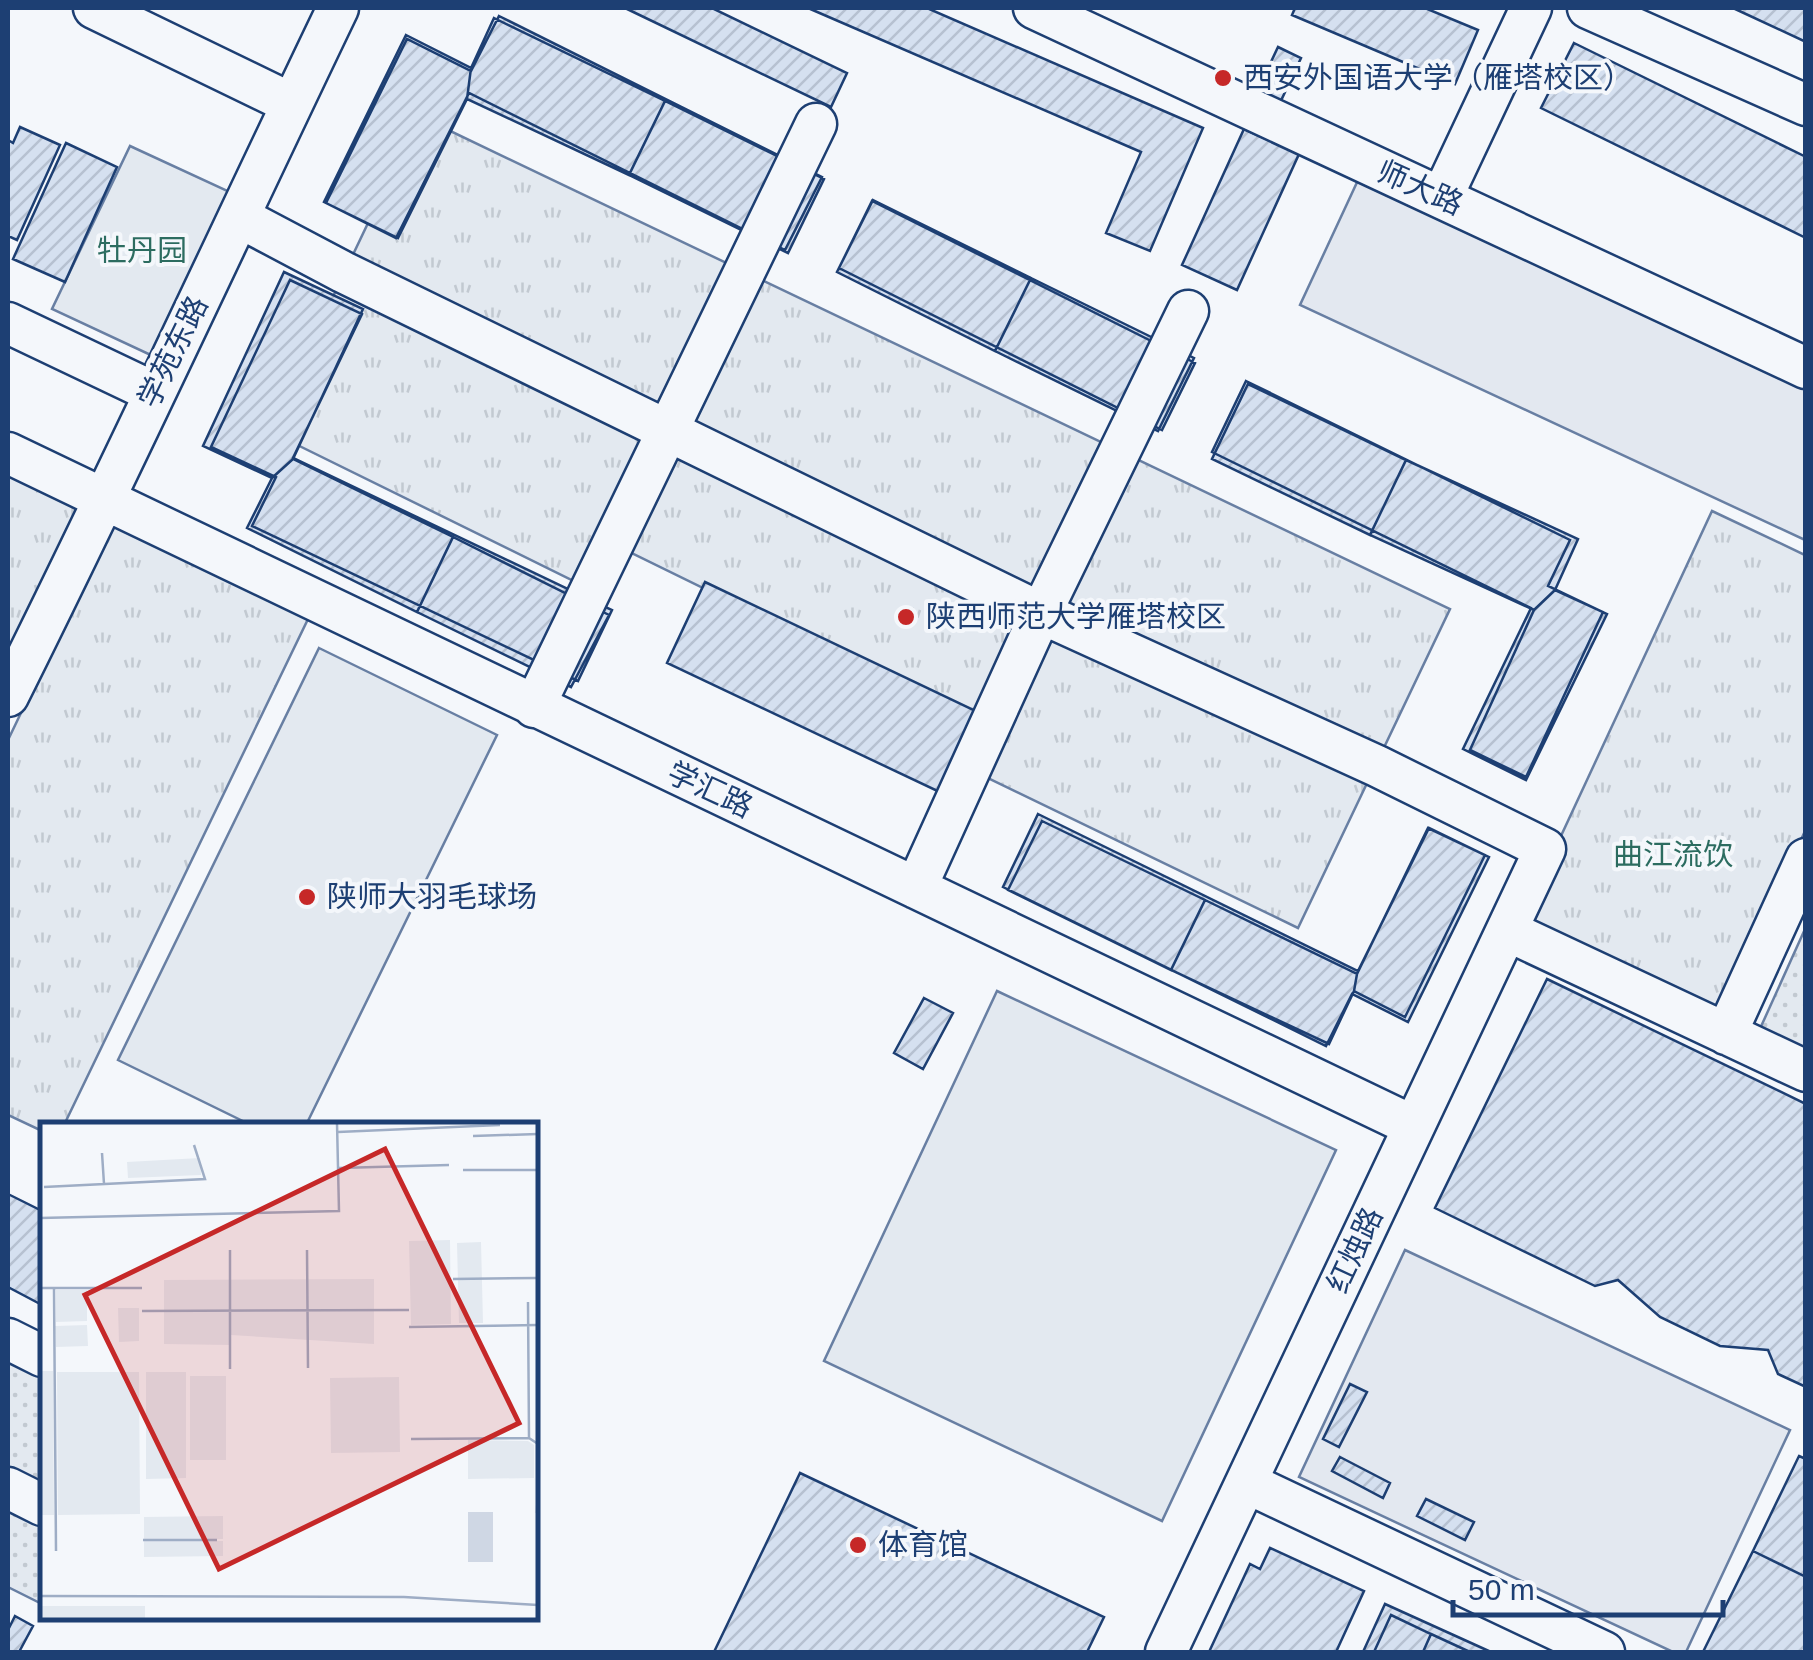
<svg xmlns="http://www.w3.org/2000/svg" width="1813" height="1660" font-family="Arial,'Noto Sans SC',sans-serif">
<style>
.grass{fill:url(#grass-dots);stroke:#687fa3;stroke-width:2.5}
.park{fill:url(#park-tufts);stroke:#687fa3;stroke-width:2.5}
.garden{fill:#e3e9f0;stroke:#687fa3;stroke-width:2.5}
.parking{fill:#e3e8f0;stroke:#687fa3;stroke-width:2.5}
.building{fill:url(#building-hatch);stroke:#1d3f73;stroke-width:2.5}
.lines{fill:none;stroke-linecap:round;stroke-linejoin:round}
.minor-casing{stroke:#1d3f73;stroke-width:45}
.minor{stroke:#f4f7fb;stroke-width:40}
.poi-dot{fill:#c62828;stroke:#f4f7fb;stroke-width:4}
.labels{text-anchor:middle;stroke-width:8;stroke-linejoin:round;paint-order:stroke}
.poi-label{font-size:30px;fill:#1d3f73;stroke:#f4f7fb;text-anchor:start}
.street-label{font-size:30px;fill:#1d3f73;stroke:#f4f7fb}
.park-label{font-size:30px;fill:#2c6c60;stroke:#f4f7fb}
.inset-road{fill:none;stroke:#9eadc5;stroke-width:2.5}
.view{fill:#c62828;fill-opacity:0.15;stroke:#c62828;stroke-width:5}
.inset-edge{fill:none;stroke:#1d3f73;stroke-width:5}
</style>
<defs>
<pattern id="grass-dots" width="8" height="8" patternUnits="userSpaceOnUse" patternTransform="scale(2.5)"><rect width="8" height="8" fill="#e3e9f0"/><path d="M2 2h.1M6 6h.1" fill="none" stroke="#c2c9d1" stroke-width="1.8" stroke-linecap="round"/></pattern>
<pattern id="park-tufts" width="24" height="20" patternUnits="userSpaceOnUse" patternTransform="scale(2.5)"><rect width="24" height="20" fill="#e3e9f0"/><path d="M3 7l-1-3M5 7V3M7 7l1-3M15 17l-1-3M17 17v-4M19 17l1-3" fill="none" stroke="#c2c9d1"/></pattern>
<pattern id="building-hatch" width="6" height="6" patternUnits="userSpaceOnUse" patternTransform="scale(2.5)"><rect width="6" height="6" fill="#d5e0f0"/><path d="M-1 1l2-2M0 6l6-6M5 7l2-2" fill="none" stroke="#b6c1d1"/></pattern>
</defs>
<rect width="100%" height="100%" fill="#f4f7fb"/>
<path class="grass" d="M 1805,929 L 1805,1052 L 1759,1031 Z
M 8,1344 L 42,1360 L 42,1498 L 8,1482 Z
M 8,1493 L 42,1510 L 42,1604 L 8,1587 Z"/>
<path class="park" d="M 419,116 L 1450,609 L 1298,928 L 969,769 L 989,728 L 615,545 L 592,590 L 269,431 Z
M 8,470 L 80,505 L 8,656 Z
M 1712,511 L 1805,555 L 1805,831 L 1720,1015 L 1521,922 Z
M 112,523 L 308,619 L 64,1125 L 42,1125 L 42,1131 L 8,1115 L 8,740 Z"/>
<path class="garden" d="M 130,146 L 232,193 L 155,357 L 52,309 Z
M 319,648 L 497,735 L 306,1125 L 251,1125 L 118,1060 Z
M 997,991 L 1336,1150 L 1162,1521 L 824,1361 Z"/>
<path class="parking" d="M 1366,163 L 1805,369 L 1805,540 L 1300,305 Z
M 1405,1250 L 1790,1430 L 1686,1652 L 1673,1652 L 1299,1477 Z"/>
<path class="building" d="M 625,8 L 712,8 L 847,73 L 831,107 Z
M 808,8 L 927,8 L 1203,128 L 1150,251 L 1106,233 L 1141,152 Z
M 1295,8 L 1425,8 L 1478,30 L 1455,84 L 1292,15 Z
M 1733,8 L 1806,8 L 1806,42 Z
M 499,16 L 822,177 L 785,250 L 469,93 L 396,238 L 326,203 L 407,39 L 471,71 Z
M 494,18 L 665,101 L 629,175 L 467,99 L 471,68 Z
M 406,35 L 471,68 L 467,99 L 398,238 L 324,202 Z
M 1574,43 L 1806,157 L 1806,238 L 1541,108 Z
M 1278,47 L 1301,58 L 1278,107 L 1255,96 Z
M 665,101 L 824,179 L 788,253 L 629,175 Z
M 20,127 L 60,145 L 17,240 L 8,236 L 8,140 L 13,143 Z
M 1244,129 L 1299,154 L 1237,290 L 1182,265 Z
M 66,143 L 117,167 L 65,282 L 13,259 Z
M 873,200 L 1031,278 L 995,351 L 837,272 Z
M 872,201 L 1195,363 L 1162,430 L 839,268 Z
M 284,272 L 363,309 L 293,459 L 272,478 L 203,446 Z
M 1031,278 L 1194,358 L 1158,431 L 995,351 Z
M 290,280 L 362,314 L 293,458 L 612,610 L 578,681 L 252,526 L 276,477 L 211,447 Z
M 1246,381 L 1570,540 L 1548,586 L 1607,614 L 1526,780 L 1463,749 L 1531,608 L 1212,452 Z
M 1248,384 L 1406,460 L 1370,535 L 1212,459 Z
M 293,459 L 453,537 L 417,612 L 247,528 L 272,478 Z
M 1406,460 L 1578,539 L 1555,590 L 1534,610 L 1370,535 Z
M 453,537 L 609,615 L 571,687 L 417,612 Z
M 705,582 L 1003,724 L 965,804 L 667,663 Z
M 1555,590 L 1603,612 L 1526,777 L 1470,750 L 1534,610 Z
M 1038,814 L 1358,971 L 1429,828 L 1489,857 L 1408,1022 L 1352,994 L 1326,1046 L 1003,887 Z
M 1042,821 L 1205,900 L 1171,970 L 1008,890 Z
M 1428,828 L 1485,855 L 1405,1017 L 1354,991 L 1357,974 Z
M 1205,900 L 1357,974 L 1354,991 L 1329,1044 L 1171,970 Z
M 1547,979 L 1806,1104 L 1806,1387 L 1778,1374 L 1768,1350 L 1720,1346 L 1660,1317 L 1618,1280 L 1595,1286 L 1435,1208 Z
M 924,998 L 953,1013 L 923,1069 L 894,1053 Z
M 8,1194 L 42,1211 L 42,1305 L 8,1287 Z
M 1350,1384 L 1367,1392 L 1339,1447 L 1323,1439 Z
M 1799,1456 L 1806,1459 L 1806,1577 L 1753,1551 Z
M 1340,1457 L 1390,1483 L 1383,1498 L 1332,1471 Z
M 800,1473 L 1104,1617 L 1087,1652 L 714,1652 Z
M 1426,1499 L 1474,1522 L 1465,1540 L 1417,1516 Z
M 1270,1548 L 1364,1591 L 1336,1652 L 1209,1652 L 1250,1564 L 1260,1569 Z
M 1753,1551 L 1806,1577 L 1806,1652 L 1703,1652 Z
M 1385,1604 L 1491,1652 L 1363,1652 Z
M 1391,1615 L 1431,1634 L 1423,1652 L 1374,1652 Z
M 15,1616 L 33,1626 L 19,1652 L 8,1652 L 8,1630 Z
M 1431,1634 L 1470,1652 L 1423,1652 Z"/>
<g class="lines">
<g class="minor-casing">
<path id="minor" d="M 94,8 L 292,104
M 1034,8 L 1806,368
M 1588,8 L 1806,105
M 1442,197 L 1531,8
M 239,217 L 343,272 L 1041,613 L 1377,766 L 1545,849 L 1166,1652
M 8,323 L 153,392
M 8,453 L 1413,1126
M 8,696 C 122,468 228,237 338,8
M 534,707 L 816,124
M 916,888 L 1041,613 L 1188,311
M 1508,931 L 1806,1071
M 1726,1034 L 1806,859
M 8,1339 L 42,1356
M 1247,1483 L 1604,1652
M 8,1488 L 42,1505"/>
</g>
<use href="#minor" class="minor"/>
</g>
<g class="poi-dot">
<circle cx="1223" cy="78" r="10"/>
<circle cx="906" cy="617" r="10"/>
<circle cx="307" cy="897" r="10"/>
<circle cx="858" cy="1545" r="10"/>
</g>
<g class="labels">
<g class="poi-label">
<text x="1243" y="88">西安外国语大学（雁塔校区）</text>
<text x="926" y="627">陕西师范大学雁塔校区</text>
<text x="327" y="907">陕师大羽毛球场</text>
<text x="878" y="1555">体育馆</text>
</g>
<g class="street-label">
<text transform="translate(1420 188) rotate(24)" y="10">师大路</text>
<text transform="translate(173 352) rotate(-64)" y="10">学苑东路</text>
<text transform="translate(710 790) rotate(25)" y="10">学汇路</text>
<text transform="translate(1355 1250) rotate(-65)" y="10">红烛路</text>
</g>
<g class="park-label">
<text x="142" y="261">牡丹园</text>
<text x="1673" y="865">曲江流饮</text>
</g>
</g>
<g transform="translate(40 1122)">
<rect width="498" height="498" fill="#f4f7fb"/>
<path d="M 160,36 L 161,53 L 88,56 L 87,40 ZM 441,120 L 443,201 L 419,201 L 417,121 ZM 428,318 L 488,319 L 494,323 L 494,356 L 428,357 ZM 183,394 L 183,417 L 104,418 L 104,395 ZM 104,419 L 183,419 L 183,434 L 104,435 Z" fill="#e3e9f0"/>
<path d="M 16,168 L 47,168 L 47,199 L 16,200 ZM 47,203 L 48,224 L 16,225 L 15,204 Z" fill="#e3e9f0"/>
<path d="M 410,118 L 411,202 L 371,203 L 369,119 ZM 334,157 L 334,222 L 191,213 L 191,223 L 124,222 L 124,158 ZM 0,249 L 13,249 L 14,393 L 0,393 ZM 17,250 L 99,250 L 100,392 L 18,393 ZM 106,250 L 146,250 L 146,356 L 106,357 ZM 0,484 L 105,484 L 105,497 L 0,497 Z" fill="#e3e9f0"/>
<path d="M 78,186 L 99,186 L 99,219 L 79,220 ZM 150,254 L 186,254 L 186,338 L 150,338 ZM 359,255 L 360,330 L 291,331 L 290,256 Z" fill="#e3e9f0"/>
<path d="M 428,390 L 453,390 L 453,440 L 428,440 Z" fill="#cfd7e4"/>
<path class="inset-road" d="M 298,10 L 460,3M 433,14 L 498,12M 62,31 L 64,62M 299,46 L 409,43M 423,48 L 498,48M 4,65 L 165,57 L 154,23M 0,96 L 299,89 L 297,1M 190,128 L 190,247M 267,128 L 268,246M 413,157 L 498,156M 0,166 L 102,166M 14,166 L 16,429M 488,180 L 489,316M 102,189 L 369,188M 369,205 L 498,203M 371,317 L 489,316 L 498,322M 497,391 L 498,356M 103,418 L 177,418M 0,474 L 364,475 L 498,483"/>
<path class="view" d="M 345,27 L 479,301 L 179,447 L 45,173 Z"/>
<rect width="498" height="498" class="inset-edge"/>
</g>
<rect width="1813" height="1660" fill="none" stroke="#1d3f73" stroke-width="20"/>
<path d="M1453 1600v15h270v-15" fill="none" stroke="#1d3f73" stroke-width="5"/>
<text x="1468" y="1600" font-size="30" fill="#1d3f73" stroke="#f4f7fb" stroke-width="8" paint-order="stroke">50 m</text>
</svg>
